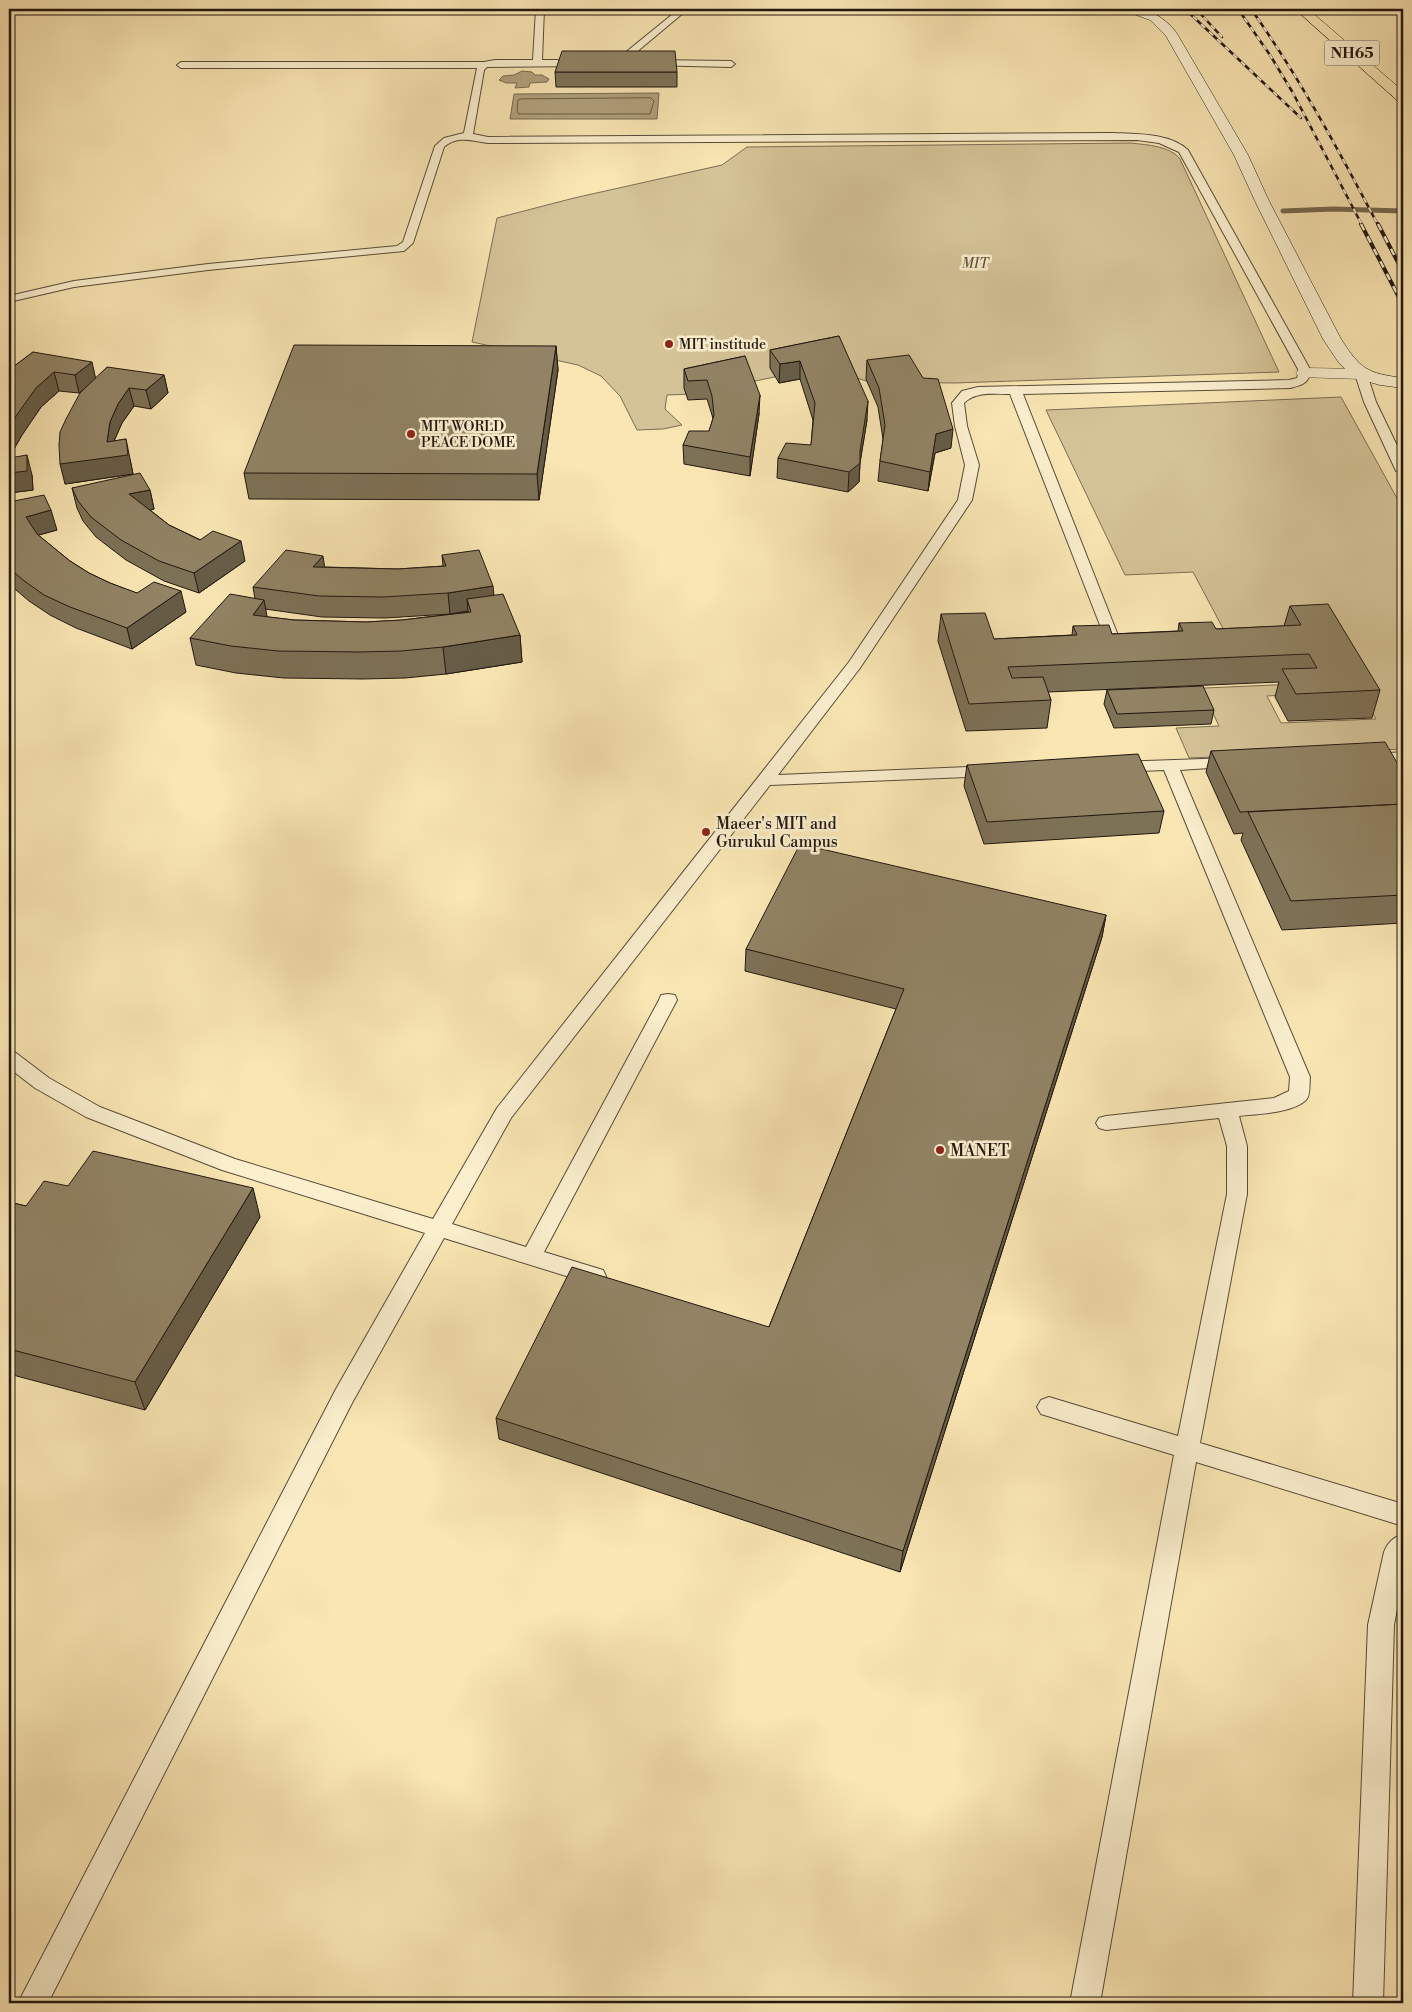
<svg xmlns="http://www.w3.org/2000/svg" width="1412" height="2012" font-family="'Libre Bodoni',serif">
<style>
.green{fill:#d4c397;stroke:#7a6d53}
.water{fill:#b0a07b;stroke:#776950}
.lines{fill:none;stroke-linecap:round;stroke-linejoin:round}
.shore{stroke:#685c45;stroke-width:1}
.stream{stroke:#776950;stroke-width:5}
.lane-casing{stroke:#574b38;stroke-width:2}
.street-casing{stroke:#574b38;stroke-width:1}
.secondary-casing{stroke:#21170f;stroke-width:1}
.highway-casing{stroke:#21170f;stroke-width:1}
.lane{fill:#fbefce;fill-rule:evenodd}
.street{fill:#fbefce;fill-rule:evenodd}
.secondary{fill:#fbefce;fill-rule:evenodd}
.highway{fill:#f9e6b3;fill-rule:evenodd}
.rail-far1-casing{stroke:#21170f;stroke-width:2.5}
.rail-casing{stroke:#21170f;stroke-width:4}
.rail-far1{stroke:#fbefce;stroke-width:2;stroke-dasharray:5.5;stroke-linecap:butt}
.rail{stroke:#fbefce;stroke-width:2.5;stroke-dasharray:7;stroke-linecap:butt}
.wall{fill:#7d7156;stroke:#21170f;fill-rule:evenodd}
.shaded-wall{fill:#665c46;stroke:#21170f}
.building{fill:#918364;stroke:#21170f}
.poi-dot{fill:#8f2418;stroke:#fbefce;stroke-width:2}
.labels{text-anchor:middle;stroke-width:5;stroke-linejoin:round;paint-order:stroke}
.far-park-label{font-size:14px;font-style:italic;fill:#60533f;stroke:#fbefce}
.far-poi-label{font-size:14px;fill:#21170f;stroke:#fbefce;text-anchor:start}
.shield{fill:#fbefce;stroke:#625848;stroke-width:1}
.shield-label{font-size:15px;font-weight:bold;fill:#21170f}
.poi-label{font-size:16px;fill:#21170f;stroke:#fbefce;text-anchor:start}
</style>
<rect width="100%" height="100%" fill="#f9e6b3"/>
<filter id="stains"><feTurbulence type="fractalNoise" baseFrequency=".004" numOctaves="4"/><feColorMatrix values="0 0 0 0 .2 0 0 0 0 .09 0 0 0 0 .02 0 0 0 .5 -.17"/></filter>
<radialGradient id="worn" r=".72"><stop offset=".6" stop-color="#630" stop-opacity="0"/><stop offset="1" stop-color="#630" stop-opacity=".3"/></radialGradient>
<path class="green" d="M 1131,143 C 1148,145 1170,146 1180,159 L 1279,372 L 955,383 L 869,382 L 823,367 L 692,394 L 667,395 L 665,409 L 682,425 L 663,429 L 637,430 L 620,396 L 601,376 L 578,365 L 472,342 L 497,218 L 574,198 L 722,165 L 747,147 Z
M 1341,397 L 1403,509 L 1403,749 L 1189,758 L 1176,728 L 1219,726 L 1205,696 L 1159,690 L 1296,684 L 1301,694 L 1267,696 L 1281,723 L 1376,719 L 1324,628 L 1235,651 L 1193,572 L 1125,575 L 1046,410 Z"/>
<path class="water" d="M 522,71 L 532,72 L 535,75 L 542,75 L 549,79 L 547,82 L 530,83 L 529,87 L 515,88 L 517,83 L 506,83 L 499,80 L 503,76 L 514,75 Z
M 659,93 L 657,119 L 510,119 L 514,94 Z"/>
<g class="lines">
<path class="shore" d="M 651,98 L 654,101 L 650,114 L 519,114 L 517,111 L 518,100 L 521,99 Z"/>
<path class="stream" d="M 1283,211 L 1333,209 L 1403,211"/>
<g class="lane-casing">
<path id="lane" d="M 536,9 L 544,9 L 542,60 L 583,60 L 587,63 L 583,66 L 487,67 L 484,70 L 473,134 L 488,137 L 1113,133 C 1136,134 1170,133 1188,150 L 1311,371 C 1308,384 1302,385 1290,388 L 1023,394 L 1119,638 L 1117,641 L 1107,641 L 1105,638 L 1010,394 C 994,394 976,391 964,403 L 967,426 L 979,465 L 972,500 L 860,668 L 778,775 L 992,766 L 998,768 L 1000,771 L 998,774 L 992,776 L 770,785 L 511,1118 L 452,1224 L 526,1247 L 659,1000 L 661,995 L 668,994 L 675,995 L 677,1000 L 544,1252 L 603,1270 L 606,1276 L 603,1282 L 595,1285 L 444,1238 L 352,1403 L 48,2003 L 18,2003 L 336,1389 L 425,1233 L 222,1170 L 86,1117 L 35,1088 L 9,1068 L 9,1051 L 16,1053 L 49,1078 L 100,1107 L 235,1159 L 433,1219 L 497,1108 L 849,662 L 958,500 L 965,465 L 955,426 L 952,403 L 962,391 L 978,387 L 1289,380 L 1297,378 L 1299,371 L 1179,152 L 1159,143 L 1137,140 L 488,143 C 472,141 458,135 444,147 L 413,243 L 404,251 L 208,270 L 74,287 L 9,302 L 9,296 L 74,281 L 208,264 L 397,246 L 403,242 L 435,146 L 444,138 L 464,133 L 477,68 L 181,68 L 177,65 L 181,62 L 484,62 L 495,60 L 533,60 Z
M 679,9 L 688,9 L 621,65 L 615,65 L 615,61 Z
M 650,60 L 731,61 L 735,64 L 731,67 L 647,65 L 646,63 Z
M 1361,370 L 1367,374 L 1376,402 L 1403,458 L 1403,475 L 1396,471 L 1364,402 L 1355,374 Z
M 1403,752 L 1403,762 L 1364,761 L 1362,758 L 1364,755 Z
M 1232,758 L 1238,760 L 1240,763 L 1238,766 L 1180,770 L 1310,1077 C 1309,1083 1311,1095 1306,1100 C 1293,1113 1257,1114 1239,1116 L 1247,1146 L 1247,1194 L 1200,1443 L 1403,1504 L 1403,1526 L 1196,1462 L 1100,2003 L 1070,2003 L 1174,1455 L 1041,1414 L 1037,1407 L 1041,1400 L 1049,1397 L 1178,1436 L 1227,1194 L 1227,1146 L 1219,1118 L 1106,1130 L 1099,1128 L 1096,1123 L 1099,1118 L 1106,1116 L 1274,1098 L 1289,1091 L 1290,1077 L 1164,770 L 1117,772 L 1111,770 L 1109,767 L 1111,764 L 1117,762 Z
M 1403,1534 L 1403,1577 L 1394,1625 L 1383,2003 L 1353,2003 L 1368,1625 L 1384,1552 C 1388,1542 1393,1538 1403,1534 Z"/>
</g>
<g class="street-casing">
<path id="street" d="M 1305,368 L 1361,369 L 1367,370 L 1370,374 L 1367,378 L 1361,379 L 1299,377 L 1296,373 L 1299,369 Z"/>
</g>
<g class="secondary-casing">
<path id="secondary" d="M 1126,9 C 1148,8 1162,15 1176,32 L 1248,155 L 1269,201 L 1341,339 C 1361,370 1367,373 1403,378 L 1403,388 L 1380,385 L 1355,378 L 1339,363 L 1323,339 L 1255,201 L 1234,155 L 1166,36 L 1150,20 L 1128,12 Z"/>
</g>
<g class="highway-casing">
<path id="highway" d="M 1295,9 L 1308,9 L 1403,91 L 1403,102 L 1398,101 Z"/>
</g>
<use href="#lane" class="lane"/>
<use href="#street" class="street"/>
<use href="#secondary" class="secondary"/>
<use href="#highway" class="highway"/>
<g class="rail-far1-casing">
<path id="rail-far1" d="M 1185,9 L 1301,118
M 1196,9 L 1222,37
M 1238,9 L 1270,55 L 1293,93 L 1362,225
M 1251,9 C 1300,78 1339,151 1378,225"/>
</g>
<g class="rail-casing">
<path id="rail" d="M 1361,224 L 1403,305
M 1378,224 L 1403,272"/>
</g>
<use href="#rail-far1" class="rail-far1"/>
<use href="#rail" class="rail"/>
</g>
<path class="wall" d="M 555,72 L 677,72 L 677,87 L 556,87 Z
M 839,336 L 867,420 L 860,462 L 859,482 L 848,492 L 777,478 L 778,458 L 811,445 L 813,420 L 800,379 L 779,383 L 770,368 L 770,350 Z
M 556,346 L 558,370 L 539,500 L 249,499 L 244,473 Z
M 33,352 L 96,378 L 164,375 L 168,393 L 151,409 L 134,406 L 122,423 L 114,441 L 130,459 L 133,474 L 65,484 L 82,392 L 79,393 L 59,391 L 41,407 L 22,435 L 14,449 L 12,457 L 32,475 L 33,490 L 9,493 L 9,370 Z
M 745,356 L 759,414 L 750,476 L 684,464 L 683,445 L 709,431 L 713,419 L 712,415 L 707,399 L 688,400 L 684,388 L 684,369 Z
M 867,360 L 951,448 L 935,453 L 928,491 L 878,481 L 880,461 L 883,439 L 878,407 L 866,379 Z
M 72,488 L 150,490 L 154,509 L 150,510 L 169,525 L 245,561 L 199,593 L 164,581 L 126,560 L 96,537 L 83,521 L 77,508 Z
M 9,502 L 57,530 L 38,535 L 70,561 L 89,573 L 110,583 L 186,612 L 132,649 L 76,628 L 50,615 L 29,601 L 9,584 Z
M 442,555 L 494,595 L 520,635 L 522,662 L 446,674 L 405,678 L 363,679 L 284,678 L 236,673 L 196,665 L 190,638 L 255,599 L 253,587 L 325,567 L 398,569 L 443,566 ZM 265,609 L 322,617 L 385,618 L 450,614 L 468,611 L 468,612 L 402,620 L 366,622 L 294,620 L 267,617 Z
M 1290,606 L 1380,690 L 1372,718 L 1288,721 L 1275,697 L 1279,682 L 1048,692 L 1051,700 L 1047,728 L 966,731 L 938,641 L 941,614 L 994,639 L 1072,635 L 1073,626 L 1112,634 L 1178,631 L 1179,623 L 1216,629 L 1284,626 Z
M 1107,690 L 1214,710 L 1211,724 L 1114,728 L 1104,704 Z
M 1211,751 L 1403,773 L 1403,923 L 1282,930 L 1241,840 L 1243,833 L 1234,834 L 1206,772 Z
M 967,765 L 1164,811 L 1159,833 L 984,844 L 964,786 Z
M 1106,915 L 1102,937 L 900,1572 L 499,1439 L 496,1418 L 769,1327 L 896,1009 L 745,971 L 746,949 Z
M 68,1186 L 260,1217 L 145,1410 L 9,1374 L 9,1202 L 26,1206 Z"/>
<path class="shaded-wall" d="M 556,346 L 558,370 L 539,500 L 537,474 Z
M 800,361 L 800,379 L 779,383 L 780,364 Z
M 92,362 L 96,380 L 79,393 L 75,375 Z
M 54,372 L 59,391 L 41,407 L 22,435 L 14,449 L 10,463 L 27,455 L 32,475 L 33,490 L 9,493 L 9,429 L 16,416 L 36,388 Z
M 164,375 L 168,393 L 151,409 L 146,390 Z
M 129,388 L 134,406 L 122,423 L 114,441 L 126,439 L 133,474 L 65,484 L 60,464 L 107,442 L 110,422 L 118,404 Z
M 760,395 L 759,414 L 750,476 L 750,457 Z
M 868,401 L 867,420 L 860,463 L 859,482 L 848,492 L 849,472 Z
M 953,429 L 951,448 L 935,453 L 928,491 L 930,472 L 936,434 Z
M 150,490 L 154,509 L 134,514 L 129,494 Z
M 51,510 L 57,530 L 32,537 L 26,517 Z
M 241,541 L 245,561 L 199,593 L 194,573 Z
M 323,556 L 326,576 L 313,567 Z
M 493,586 L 495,607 L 467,599 L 468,611 L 450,614 L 448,593 Z
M 181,591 L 186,612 L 132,649 L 127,628 Z
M 264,600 L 269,627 L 253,615 Z
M 520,635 L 522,662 L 446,674 L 443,647 Z
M 1106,915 L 1102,937 L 900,1572 L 903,1551 Z
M 253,1188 L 260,1217 L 145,1410 L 135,1382 Z"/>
<path class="building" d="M 562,51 L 675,51 L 677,72 L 555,72 Z
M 839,336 L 868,401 L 860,451 L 860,463 L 849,472 L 778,458 L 786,443 L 811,445 L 815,403 L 800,361 L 780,364 L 770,350 Z
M 294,345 L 556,346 L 537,474 L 244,473 Z
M 33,352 L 92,362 L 75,375 L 54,372 L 36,388 L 16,416 L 9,429 L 9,370 Z
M 909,355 L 923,378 L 938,379 L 953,429 L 936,434 L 930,472 L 880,461 L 885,425 L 879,388 L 867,360 Z
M 745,356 L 760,395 L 750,457 L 683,445 L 689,431 L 709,431 L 714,415 L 712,396 L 707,380 L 688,381 L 684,369 Z
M 107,367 L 164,375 L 146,390 L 129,388 L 118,404 L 110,422 L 107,442 L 126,439 L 128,455 L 60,464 L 59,445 L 60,432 L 66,419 L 80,393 Z
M 27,455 L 27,471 L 9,473 L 9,458 Z
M 140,473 L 150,490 L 129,494 L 169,525 L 200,540 L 213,531 L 241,541 L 194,573 L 159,561 L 121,540 L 91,517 L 78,501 L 72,488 Z
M 44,495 L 51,510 L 26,517 L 37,534 L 70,561 L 89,573 L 110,583 L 137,593 L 154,582 L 181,591 L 127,628 L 70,607 L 44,595 L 23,580 L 9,568 L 9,502 Z
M 286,550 L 323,556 L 313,567 L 398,569 L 446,566 L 442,555 L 479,550 L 493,586 L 448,593 L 383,597 L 319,596 L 253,587 Z
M 230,594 L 264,600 L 253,615 L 294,620 L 366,622 L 402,620 L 471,612 L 467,599 L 503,594 L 520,635 L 443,647 L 401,651 L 359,652 L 278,651 L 231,646 L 190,638 Z
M 1328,604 L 1380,690 L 1296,694 L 1282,669 L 1317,668 L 1309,654 L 1008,667 L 1012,678 L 1043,677 L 1051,700 L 969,704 L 941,614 L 985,613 L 994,639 L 1077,635 L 1073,626 L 1109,625 L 1112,634 L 1183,631 L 1179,623 L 1212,622 L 1216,629 L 1301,625 L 1290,606 Z
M 1203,686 L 1214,710 L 1117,714 L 1107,690 Z
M 1385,742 L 1403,773 L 1403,804 L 1240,812 L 1211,751 Z
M 1138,754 L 1164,811 L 987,822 L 967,765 Z
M 1403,804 L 1403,895 L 1291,901 L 1248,812 Z
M 800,844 L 1106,915 L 903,1551 L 496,1418 L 572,1267 L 769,1327 L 904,989 L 746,949 Z
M 93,1151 L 253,1188 L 135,1382 L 9,1349 L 9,1202 L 26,1206 L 44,1181 L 68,1186 Z"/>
<g class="poi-dot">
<circle cx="669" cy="344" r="5"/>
<circle cx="411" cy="434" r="5"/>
<circle cx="706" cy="832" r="5"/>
<circle cx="940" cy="1150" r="5"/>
</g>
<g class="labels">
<g class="far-park-label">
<text x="975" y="268">MIT</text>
</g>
<g class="far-poi-label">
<text x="679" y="349">MIT institude</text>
<text x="421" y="431">MIT WORLD<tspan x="421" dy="16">PEACE DOME</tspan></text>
</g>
<rect class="shield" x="1324.5" y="40.5" width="55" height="25" rx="4"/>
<g class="shield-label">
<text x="1352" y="58">NH65</text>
</g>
<g class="poi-label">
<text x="716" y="829">Maeer's MIT and<tspan x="716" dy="18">Gurukul Campus</tspan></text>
<text x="950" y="1156">MANET</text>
</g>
</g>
<rect width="1412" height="2012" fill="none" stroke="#f9e6b3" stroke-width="30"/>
<rect x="10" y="10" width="1392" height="1992" fill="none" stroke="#21170f" stroke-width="2.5"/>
<rect x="15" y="15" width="1382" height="1982" fill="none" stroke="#21170f"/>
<rect width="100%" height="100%" filter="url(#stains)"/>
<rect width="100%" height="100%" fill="url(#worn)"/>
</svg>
